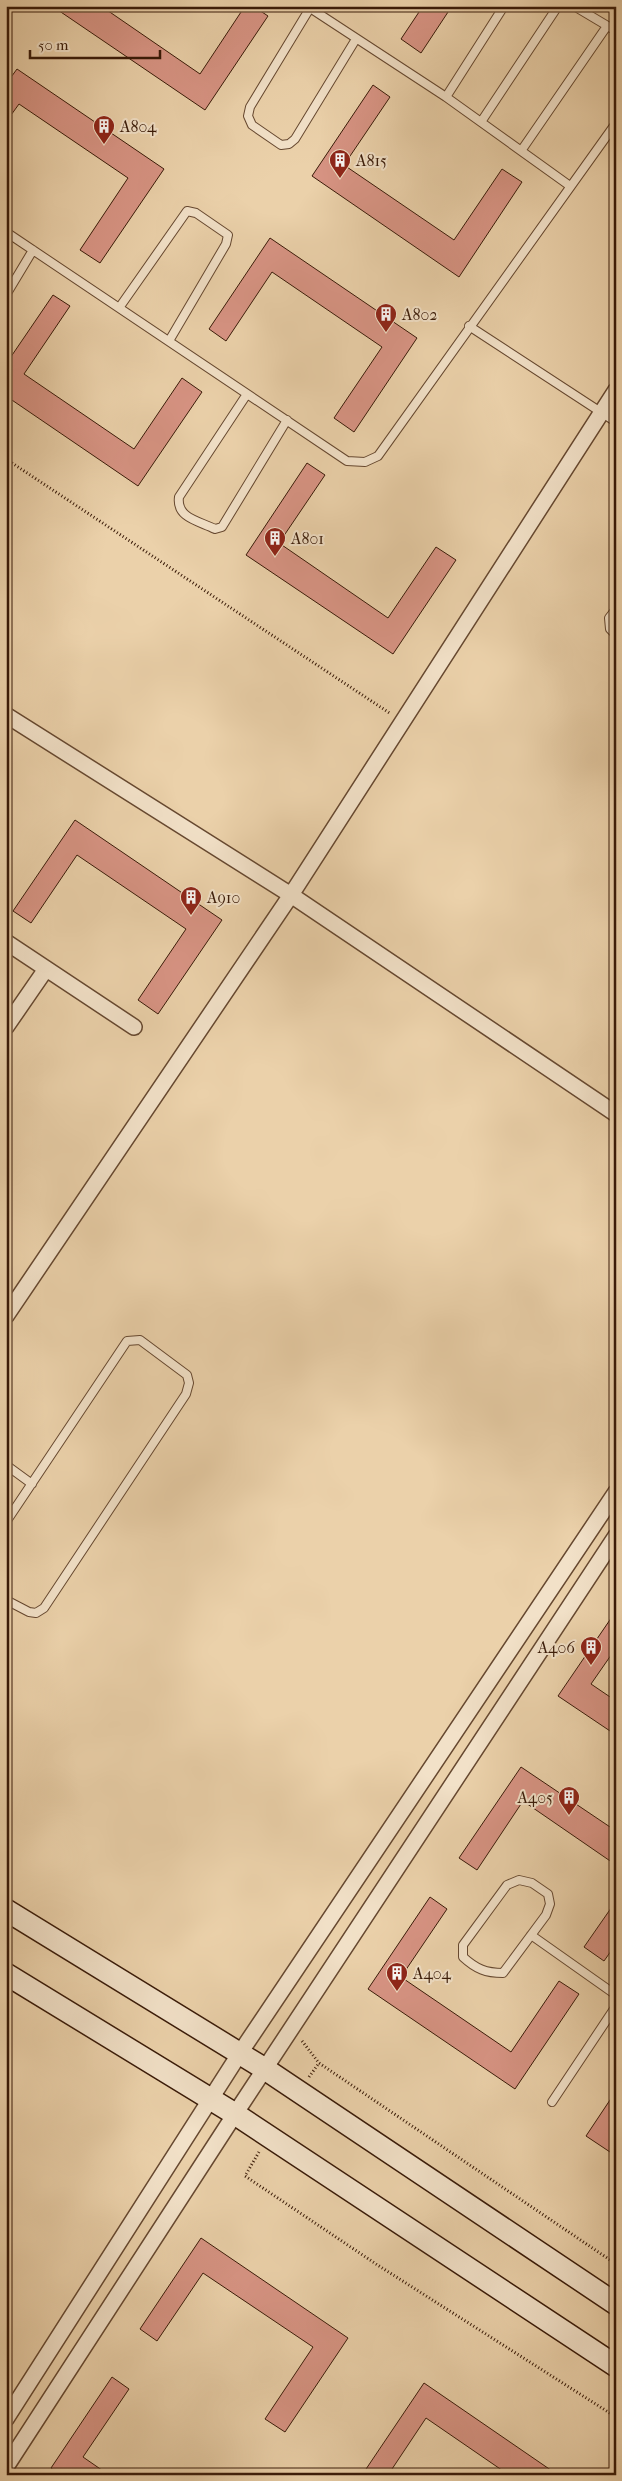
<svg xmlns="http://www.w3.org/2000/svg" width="622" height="2481" font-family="'IM FELL French Canon',serif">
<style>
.building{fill:#d89484;stroke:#391a08}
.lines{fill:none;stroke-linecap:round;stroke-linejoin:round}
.lane-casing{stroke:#664830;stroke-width:10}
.street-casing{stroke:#664830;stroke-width:18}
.secondary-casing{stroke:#391a08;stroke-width:24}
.path{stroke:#391a08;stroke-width:3;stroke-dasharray:1 2.5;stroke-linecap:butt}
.lane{stroke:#f2e1c8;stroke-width:8}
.street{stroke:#f2e1c8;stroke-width:15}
.secondary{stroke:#f2e1c8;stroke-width:21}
.labels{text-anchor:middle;stroke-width:4;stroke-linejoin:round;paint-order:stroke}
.poi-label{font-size:16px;fill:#391a08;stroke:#f2e1c8;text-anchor:start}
</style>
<rect width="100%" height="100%" fill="#ebd1aa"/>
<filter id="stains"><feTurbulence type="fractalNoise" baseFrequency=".004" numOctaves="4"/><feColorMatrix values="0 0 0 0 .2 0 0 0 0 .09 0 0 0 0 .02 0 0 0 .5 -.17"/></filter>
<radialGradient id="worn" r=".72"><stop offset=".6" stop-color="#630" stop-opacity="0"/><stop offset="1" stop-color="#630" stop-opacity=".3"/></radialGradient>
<path class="building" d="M 52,6 L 101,6 L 200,74 L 245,6 L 253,6 L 268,16 L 205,110 Z
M 423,6 L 452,6 L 421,53 L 401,39 Z
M 17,69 L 164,169 L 100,263 L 80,250 L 128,178 L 19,104 L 6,122 L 6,84 Z
M 373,85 L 390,97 L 344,165 L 454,240 L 502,169 L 522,182 L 459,277 L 312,176 Z
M 270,238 L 417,338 L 354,432 L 334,418 L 382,347 L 272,272 L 226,341 L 209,329 Z
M 53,295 L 70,306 L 24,374 L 134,449 L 182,378 L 202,392 L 138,486 L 6,396 L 6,364 Z
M 307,463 L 325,475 L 279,543 L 388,618 L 436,547 L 456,560 L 393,654 L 246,555 Z
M 75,820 L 222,920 L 158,1014 L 138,1000 L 186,929 L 77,855 L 31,923 L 13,911 Z
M 616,1611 L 616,1648 L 591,1684 L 616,1701 L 616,1735 L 558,1696 Z
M 521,1767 L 616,1831 L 616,1865 L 523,1801 L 477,1870 L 459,1858 Z
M 430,1897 L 447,1909 L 401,1977 L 511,2052 L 559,1981 L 579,1994 L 515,2089 L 368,1989 Z
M 616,1901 L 616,1944 L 604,1961 L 584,1947 Z
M 616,2091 L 616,2156 L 586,2136 Z
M 201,2238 L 348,2338 L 285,2432 L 265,2419 L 313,2347 L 203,2273 L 157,2341 L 140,2329 Z
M 112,2377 L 129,2389 L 83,2457 L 109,2475 L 60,2475 L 51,2468 Z
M 424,2383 L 558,2475 L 509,2475 L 426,2418 L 388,2475 L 362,2475 Z"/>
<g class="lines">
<g class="lane-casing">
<path id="lane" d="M 307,6 L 446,97 L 570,186
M 574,6 L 616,31
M 310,8 L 250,107 L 248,116 L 252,125 L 281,145 L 289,144 L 295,139 L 356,39
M 446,97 L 504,6
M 481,122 L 558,6
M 521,151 L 607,26
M 6,232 L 347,461 L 365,462 L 378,456 L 616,123
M 6,295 L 33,250
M 119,308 L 187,211 L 196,213 L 228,235 L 226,244 L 169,341
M 469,326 L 616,422
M 247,394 L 179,497 C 176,518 199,521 215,529 L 222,527 L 287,420
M 616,609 L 609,618 L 610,629 L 616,635
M 6,1465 L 32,1484
M 6,1522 L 127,1341 L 140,1340 L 187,1375 L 189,1383 L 186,1394 L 44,1608 L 36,1613 L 29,1612 L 6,1600
M 519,1880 L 532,1883 L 548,1894 L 550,1904 L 546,1915 L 503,1973 C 486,1973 476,1969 463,1957 L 463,1945 L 507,1885 Z
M 531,1935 L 616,1995
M 552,2102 L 616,2006"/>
</g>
<g class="street-casing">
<path id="street" d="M 6,715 L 291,895 L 616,1114
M 6,942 L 134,1027
M 6,1027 L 46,969
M 6,1316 L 291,895 L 616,390
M 6,2419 L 240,2053 L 616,1492
M 6,2467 L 235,2114 L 616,1536"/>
</g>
<g class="secondary-casing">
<path id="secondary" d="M 6,1910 L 265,2069 L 616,2304
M 6,1974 L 235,2114 L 616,2366"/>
</g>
<path class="path" d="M 6,459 L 391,714
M 302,2041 L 319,2063 L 616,2264
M 309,2077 L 319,2063
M 259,2152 L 245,2176 L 376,2264 L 616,2417"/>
<use href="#lane" class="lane"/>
<use href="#street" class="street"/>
<use href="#secondary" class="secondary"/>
</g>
<defs>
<g id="building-pin" transform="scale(1.125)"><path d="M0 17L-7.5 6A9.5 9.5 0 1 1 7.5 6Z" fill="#8f2418" stroke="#f2e1c8"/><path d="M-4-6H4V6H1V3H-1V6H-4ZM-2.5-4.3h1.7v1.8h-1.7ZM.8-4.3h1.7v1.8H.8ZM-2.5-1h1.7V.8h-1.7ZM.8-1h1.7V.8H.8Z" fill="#fff"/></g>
</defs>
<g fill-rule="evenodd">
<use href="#building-pin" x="104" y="126"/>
<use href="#building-pin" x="340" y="160"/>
<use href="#building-pin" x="386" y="314"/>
<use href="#building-pin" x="275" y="538"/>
<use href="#building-pin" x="191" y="897"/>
<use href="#building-pin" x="591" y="1647"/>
<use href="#building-pin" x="569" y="1797"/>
<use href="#building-pin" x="397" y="1973"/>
</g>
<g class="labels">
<g class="poi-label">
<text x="120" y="132">A804</text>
<text x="356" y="166">A815</text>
<text x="402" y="320">A802</text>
<text x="291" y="544">A801</text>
<text x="207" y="903">A910</text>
<text x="575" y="1653" text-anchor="end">A406</text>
<text x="553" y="1803" text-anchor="end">A405</text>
<text x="413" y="1979">A404</text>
</g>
</g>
<rect width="622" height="2481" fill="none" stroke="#ebd1aa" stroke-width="25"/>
<rect x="8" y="8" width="607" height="2466" fill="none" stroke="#391a08" stroke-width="2.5"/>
<rect x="12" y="12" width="597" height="2456" fill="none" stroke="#391a08"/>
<path d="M30 50v8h130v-8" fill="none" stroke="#391a08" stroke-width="2.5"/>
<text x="38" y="50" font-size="15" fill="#391a08" stroke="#f2e1c8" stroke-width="4" paint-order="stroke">50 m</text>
<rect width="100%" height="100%" filter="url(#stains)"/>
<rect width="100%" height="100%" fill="url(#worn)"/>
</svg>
